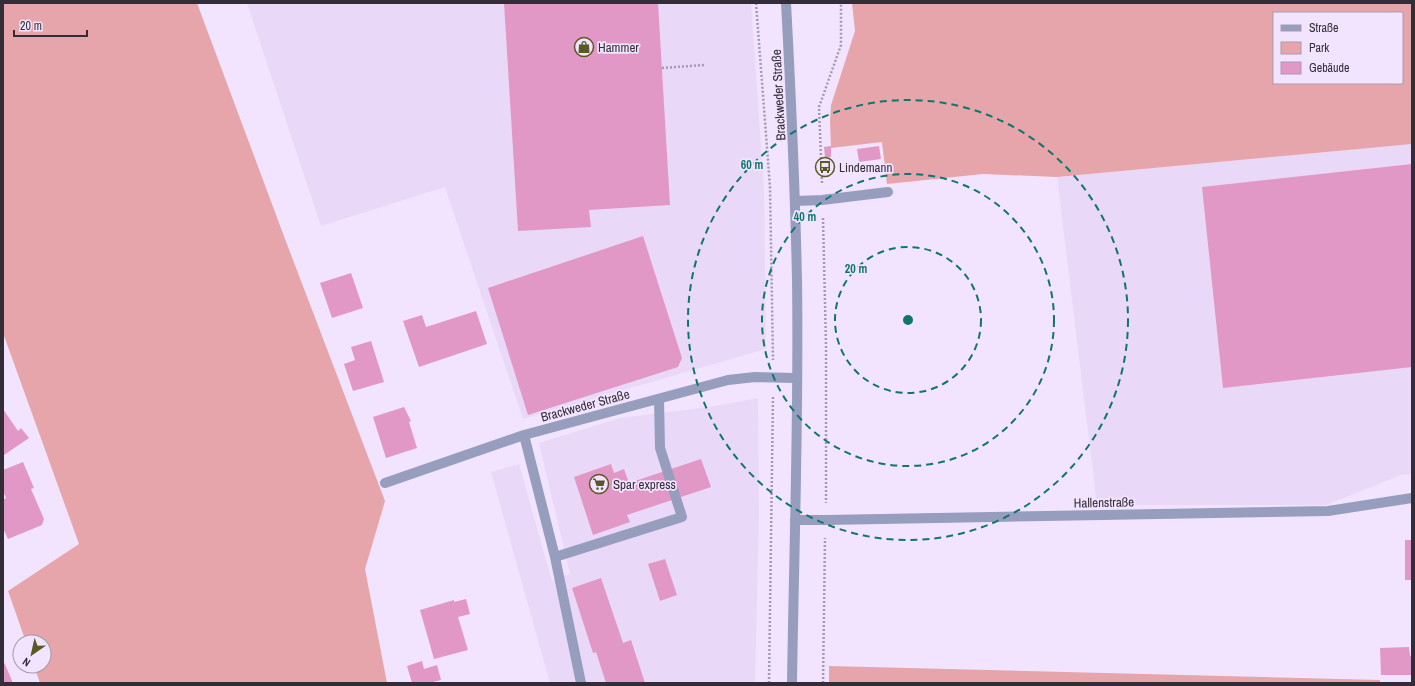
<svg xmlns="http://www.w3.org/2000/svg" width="1415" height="686" font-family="'Archivo Narrow',sans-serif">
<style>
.built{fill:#ead8f9}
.green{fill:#e6a5ab;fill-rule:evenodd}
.building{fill:#e198c6}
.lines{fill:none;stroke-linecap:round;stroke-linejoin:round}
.path{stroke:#a49aae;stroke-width:2.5;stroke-dasharray:2 2;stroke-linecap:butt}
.service{stroke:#979dbd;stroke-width:10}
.minor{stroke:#979dbd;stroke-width:10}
.tertiary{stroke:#979dbd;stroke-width:10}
.ring{fill:none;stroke:#0f766e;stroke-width:2;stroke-dasharray:7 5}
.labels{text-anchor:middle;stroke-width:3.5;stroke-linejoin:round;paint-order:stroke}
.poi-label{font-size:13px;fill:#332d37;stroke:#f2e4ff;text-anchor:start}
.street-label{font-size:13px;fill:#332d37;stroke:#f2e4ff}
.centre{fill:#0f766e;stroke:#f2e4ff;stroke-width:2}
.ring-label{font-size:12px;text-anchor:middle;font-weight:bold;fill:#0f766e;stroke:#f2e4ff;stroke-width:3.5;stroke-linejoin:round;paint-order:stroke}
</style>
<rect width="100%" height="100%" fill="#f2e4ff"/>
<path class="built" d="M 247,3 L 751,3 L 764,188 L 766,349 L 523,419 L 445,187 L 321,226 Z
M 1412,144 L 1412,474 L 1401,475 L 1326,505 L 1097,505 L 1057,177 Z
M 758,398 L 759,513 L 755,683 L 550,683 L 491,472 L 519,464 L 552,581 L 570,574 L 539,443 L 620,418 L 709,407 Z"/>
<path class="green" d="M 6,3 L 197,3 L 285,239 L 385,501 L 365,569 L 387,683 L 40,683 L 34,666 L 44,666 L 44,642 L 26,642 L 8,591 L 79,544 L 3,333 L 3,4 Z
M 852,3 L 1412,3 L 1412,144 L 1057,177 L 983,174 L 887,184 L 882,142 L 831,148 L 830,120 L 831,105 L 855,31 ZM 1274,13 L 1402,13 L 1402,83 L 1274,83 Z
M 829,666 L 1380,680 L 1380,683 L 829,683 Z"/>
<path class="building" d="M 504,3 L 658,3 L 670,205 L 589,210 L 591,227 L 518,231 Z
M 831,146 L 831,157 L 825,157 L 824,147 Z
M 879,146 L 881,159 L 859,162 L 857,149 Z
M 1412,164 L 1412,367 L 1223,388 L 1202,187 Z
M 643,236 L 682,358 L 678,367 L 528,415 L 488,288 Z
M 351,273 L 363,308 L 332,318 L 320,283 Z
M 476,311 L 487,344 L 419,367 L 403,321 L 422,315 L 426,327 Z
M 371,341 L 384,382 L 353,391 L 344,364 L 355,360 L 351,347 Z
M 404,407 L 411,421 L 409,422 L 417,448 L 386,458 L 373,417 Z
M 3,409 L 18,431 L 21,428 L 29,438 L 4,455 L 3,453 Z
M 701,459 L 711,487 L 627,515 L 630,522 L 593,535 L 574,477 L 611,464 L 614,473 L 624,469 L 629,483 Z
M 23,462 L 34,488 L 31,489 L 44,519 L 42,525 L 8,539 L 3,528 L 3,500 L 6,498 L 3,491 L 3,470 Z
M 1405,540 L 1412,540 L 1412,580 L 1405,580 Z
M 665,559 L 677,595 L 660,601 L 648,564 Z
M 601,578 L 623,643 L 631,640 L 645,683 L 606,683 L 596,652 L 593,653 L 572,588 Z
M 466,599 L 470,614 L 458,617 L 468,650 L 434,659 L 420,610 L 454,600 L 454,602 Z
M 1409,647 L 1410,656 L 1412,656 L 1412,675 L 1381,675 L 1380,648 Z
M 3,660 L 7,669 L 13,683 L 3,683 Z
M 422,661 L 424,669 L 437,665 L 441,680 L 429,683 L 412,683 L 407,666 Z"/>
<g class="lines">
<path class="path" d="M 756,3 L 770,187 L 773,360
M 662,68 L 704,65
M 822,183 L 819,107 L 841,45 L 841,3
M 823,218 L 826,346 L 826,503
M 769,683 L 773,395
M 823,683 L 825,538"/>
<path class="service" d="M 795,201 L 822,200 L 888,192
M 524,435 L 555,557 L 581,683
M 385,483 L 524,435 L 728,380 L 755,377 L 796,378
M 555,557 L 682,517 L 660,448 L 659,399"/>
<path class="minor" d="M 795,520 L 826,520 L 1328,511 L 1412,498"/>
<path class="tertiary" d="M 786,3 C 791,95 795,187 797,280 C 799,414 794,549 792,683"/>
</g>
<g class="ring">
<circle cx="908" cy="320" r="73"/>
<circle cx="908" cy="320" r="146"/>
<circle cx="908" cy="320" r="220"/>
</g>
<defs>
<g id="shop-ring" transform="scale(1)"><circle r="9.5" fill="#f2e4ff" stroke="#5a5926" stroke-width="1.5"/><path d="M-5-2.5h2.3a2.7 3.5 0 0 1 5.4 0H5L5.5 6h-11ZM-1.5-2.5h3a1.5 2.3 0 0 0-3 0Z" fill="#5a5926"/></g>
<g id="bus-ring" transform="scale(1)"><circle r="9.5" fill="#f2e4ff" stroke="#5a5926" stroke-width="1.5"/><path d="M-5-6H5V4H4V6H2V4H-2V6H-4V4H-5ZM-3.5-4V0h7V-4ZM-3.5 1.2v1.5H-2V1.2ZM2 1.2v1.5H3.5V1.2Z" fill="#5a5926"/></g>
<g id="supermarket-ring" transform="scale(1)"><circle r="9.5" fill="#f2e4ff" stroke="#5a5926" stroke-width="1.5"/><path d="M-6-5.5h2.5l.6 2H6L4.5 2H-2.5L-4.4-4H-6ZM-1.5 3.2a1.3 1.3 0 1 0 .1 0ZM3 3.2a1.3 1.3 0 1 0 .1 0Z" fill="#5a5926"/></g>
</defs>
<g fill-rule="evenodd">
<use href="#shop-ring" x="584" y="47"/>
<use href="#bus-ring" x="825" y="167"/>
<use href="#supermarket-ring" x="599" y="484"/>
</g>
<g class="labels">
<g class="poi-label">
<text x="598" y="52">Hammer</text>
<text x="839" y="172">Lindemann</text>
<text x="613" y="489">Spar express</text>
</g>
<g class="street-label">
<text transform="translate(778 95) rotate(-93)" y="5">Brackweder Straße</text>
<text transform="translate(585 405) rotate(-15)" y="5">Brackweder Straße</text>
<text transform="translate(1104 502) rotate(-1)" y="5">Hallenstraße</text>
</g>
</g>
<circle cx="908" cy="320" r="6" class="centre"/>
<g class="ring-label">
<text x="752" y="169">60 m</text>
<text x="805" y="221">40 m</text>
<text x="856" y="273">20 m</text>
</g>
<rect width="1415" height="686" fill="none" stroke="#332d37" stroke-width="8"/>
<rect x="1273" y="12" width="130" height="72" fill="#f2e4ff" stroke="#a69baf"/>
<rect x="1281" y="25" width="20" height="6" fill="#979dbd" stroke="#a69baf"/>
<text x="1309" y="32" font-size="12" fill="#332d37">Straße</text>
<rect x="1281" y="42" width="20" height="12" fill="#e6a5ab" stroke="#a69baf"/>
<text x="1309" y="52" font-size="12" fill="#332d37">Park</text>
<rect x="1281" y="62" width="20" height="12" fill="#e198c6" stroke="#a69baf"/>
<text x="1309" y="72" font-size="12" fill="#332d37">Gebäude</text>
<g transform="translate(32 654) rotate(214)"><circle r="19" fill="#f2e4ff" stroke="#a69baf"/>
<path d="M0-3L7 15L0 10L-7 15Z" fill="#5a5926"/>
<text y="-6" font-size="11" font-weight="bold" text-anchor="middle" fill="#332d37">N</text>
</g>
<path d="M14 30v6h73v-6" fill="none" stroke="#332d37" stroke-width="2"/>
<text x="20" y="30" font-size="12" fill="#332d37" stroke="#f2e4ff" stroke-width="3" paint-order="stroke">20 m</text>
</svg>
